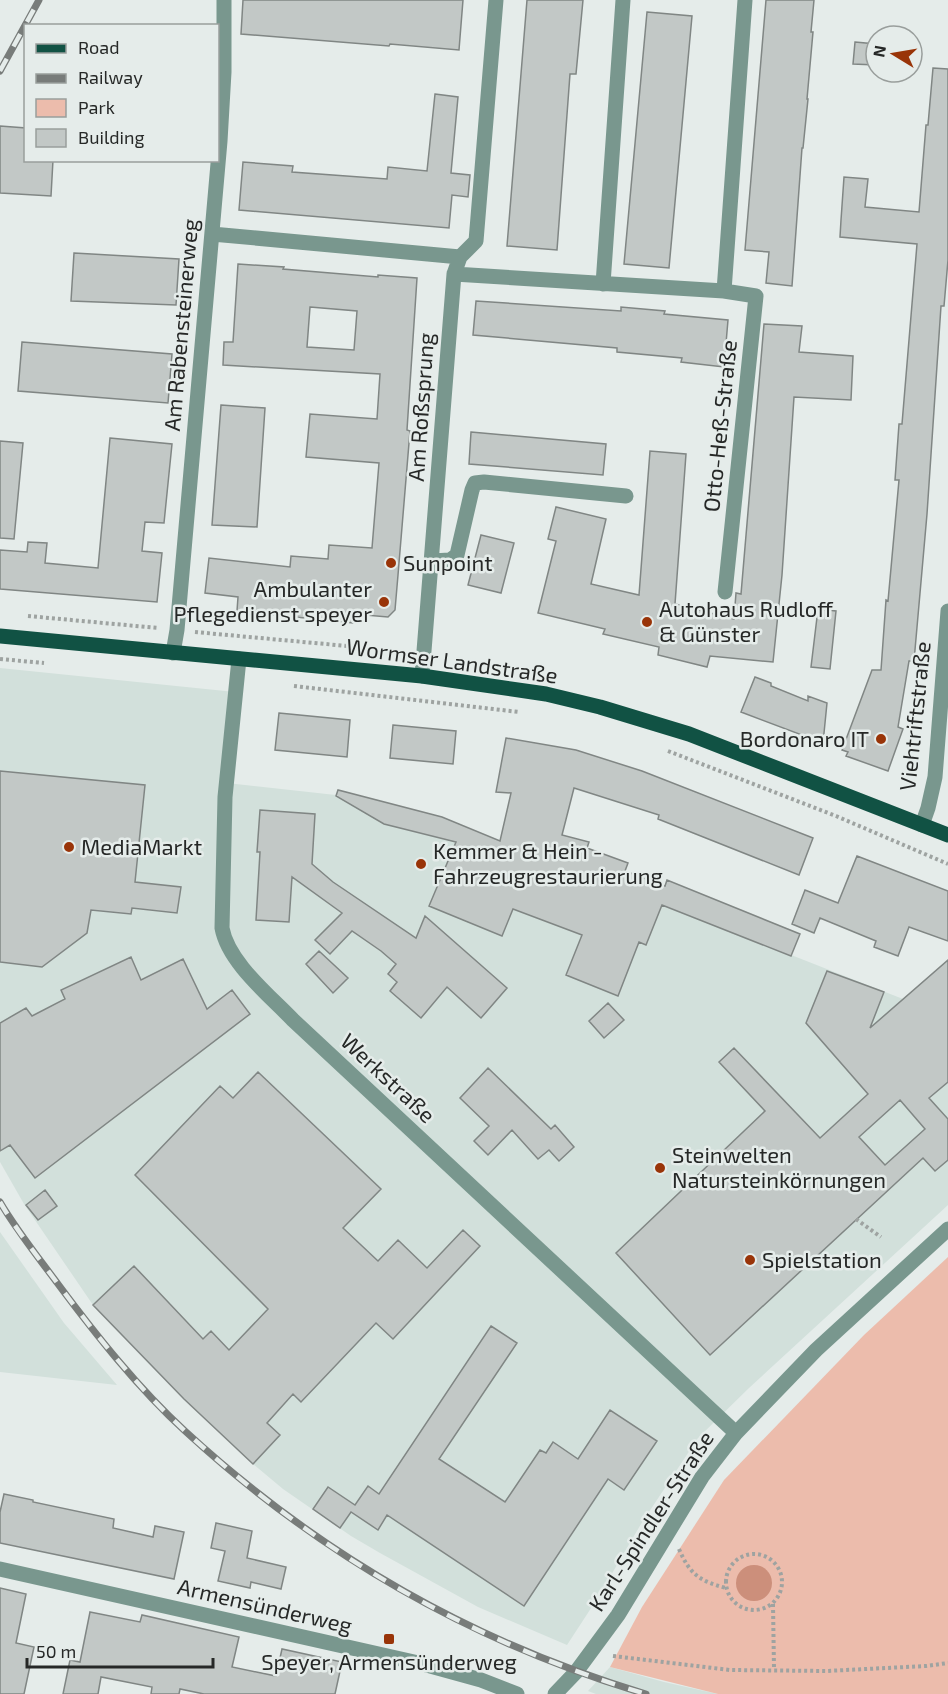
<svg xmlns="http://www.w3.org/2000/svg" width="948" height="1694" font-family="'Exo 2',sans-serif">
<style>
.built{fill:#d2e0db}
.green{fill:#ecbcac}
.water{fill:#cc8f7b}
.building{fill:#c2c8c6;stroke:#808684;stroke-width:1.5;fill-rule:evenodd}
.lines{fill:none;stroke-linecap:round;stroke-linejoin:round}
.path{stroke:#9ea3a1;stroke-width:4;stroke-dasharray:3 3;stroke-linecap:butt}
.minor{stroke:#79978e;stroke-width:15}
.major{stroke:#115244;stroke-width:15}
.rail-casing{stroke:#787c7a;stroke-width:7}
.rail{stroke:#e5ecea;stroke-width:4.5;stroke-dasharray:14;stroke-linecap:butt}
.poi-dot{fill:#993408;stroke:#e5ecea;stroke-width:2}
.labels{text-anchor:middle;stroke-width:5;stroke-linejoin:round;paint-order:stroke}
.street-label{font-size:22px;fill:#262827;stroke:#e5ecea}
.poi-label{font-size:22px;fill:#262827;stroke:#e5ecea;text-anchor:start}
</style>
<rect width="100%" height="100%" fill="#e5ecea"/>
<path class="built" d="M 0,668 L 235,692 L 227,783 L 372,799 L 440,817 L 903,999 L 948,960 L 948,1205 L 749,1388 L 698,1438 L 641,1524 L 597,1599 L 567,1645 L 478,1607 L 380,1553 L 351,1536 L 283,1489 L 253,1464 L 184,1398 L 93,1305 L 24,1204 L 0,1162 Z
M 0,1232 L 64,1323 L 117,1385 L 0,1372 Z
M 610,1667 L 664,1682 L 718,1694 L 596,1694 L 588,1691 Z"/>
<path class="green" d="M 948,1257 L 948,1694 L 718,1694 L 610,1667 L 642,1607 L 724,1480 L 864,1335 Z"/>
<path class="water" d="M736 1583a18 18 0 1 1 36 0a18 18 0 1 1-36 0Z"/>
<path class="building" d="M 243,0 L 463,0 L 459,50 L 390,44 L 389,46 L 241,34 Z
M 527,0 L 583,0 L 576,74 L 570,74 L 557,250 L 507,246 Z
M 766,0 L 814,0 L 811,32 L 813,32 L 807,99 L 808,99 L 803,148 L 802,148 L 792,286 L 766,283 L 769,252 L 745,250 Z
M 647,12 L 692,16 L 669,268 L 624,264 Z
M 855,42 L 876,44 L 876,65 L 853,64 Z
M 933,68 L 948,69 L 948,260 L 944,306 L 941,306 L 927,514 L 914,661 L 909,661 L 898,727 L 903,729 L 888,771 L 846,756 L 848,752 L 842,750 L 872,670 L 881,670 L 886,600 L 888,601 L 899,480 L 895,480 L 899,424 L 902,424 L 917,244 L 840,237 L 841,220 L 844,177 L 868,179 L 865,207 L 919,212 L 926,125 L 928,125 Z
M 435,94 L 458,97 L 451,173 L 470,175 L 468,197 L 452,195 L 449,228 L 239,210 L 243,162 L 293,166 L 292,172 L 387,179 L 388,167 L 427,171 Z
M 0,126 L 26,128 L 26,160 L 53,160 L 51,196 L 0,193 Z
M 74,253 L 179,259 L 176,305 L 71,301 Z
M 238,264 L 284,267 L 283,269 L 378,277 L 378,275 L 417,278 L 407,430 L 410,431 L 398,575 L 395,610 L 388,617 L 354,614 L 353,623 L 237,611 L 238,597 L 205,593 L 209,558 L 290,567 L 291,556 L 328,559 L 329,545 L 372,548 L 379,463 L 306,457 L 310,414 L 377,419 L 380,374 L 223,365 L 224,342 L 233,342 ZM 310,307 L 357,311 L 354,350 L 307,347 Z
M 476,301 L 621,311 L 621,307 L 665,311 L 664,314 L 728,320 L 724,367 L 681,362 L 682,358 L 617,352 L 617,348 L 473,335 Z
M 764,324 L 802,326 L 799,352 L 853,356 L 851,400 L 794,397 L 782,575 L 773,662 L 710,656 L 707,667 L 658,655 L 659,647 L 603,634 L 605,629 L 538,613 L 556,541 L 548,539 L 556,507 L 606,519 L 591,584 L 639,595 L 650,451 L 686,454 L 675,604 L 734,619 L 736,593 L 741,594 Z
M 22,342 L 172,354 L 168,403 L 18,391 Z
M 221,405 L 265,408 L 257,527 L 212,525 Z
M 471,432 L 606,444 L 603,475 L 469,464 Z
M 110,438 L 172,444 L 164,523 L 145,522 L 142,551 L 162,553 L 157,602 L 0,589 L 0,550 L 27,552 L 28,542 L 47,543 L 45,563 L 98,568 Z
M 0,441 L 23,443 L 14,539 L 0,538 Z
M 481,535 L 514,543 L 501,593 L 468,585 Z
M 818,609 L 836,611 L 830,669 L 811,667 Z
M 755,677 L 771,683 L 771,686 L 808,701 L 808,696 L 827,703 L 823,743 L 741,712 Z
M 279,713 L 350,720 L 347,757 L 275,750 Z
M 393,725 L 456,731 L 453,764 L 390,758 Z
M 506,738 L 576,750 L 642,771 L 813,838 L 799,875 L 658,819 L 659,815 L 574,788 L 562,835 L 589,842 L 587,848 L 628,863 L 625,871 L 665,886 L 667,880 L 800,934 L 791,956 L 662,905 L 646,945 L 639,942 L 618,996 L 566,975 L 582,935 L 513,909 L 502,936 L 429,906 L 456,842 L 384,824 L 336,796 L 338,790 L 442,817 L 500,841 L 511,793 L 496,792 Z
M 0,771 L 145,785 L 135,882 L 181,887 L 177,913 L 132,908 L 131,914 L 91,910 L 87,933 L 42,967 L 0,962 Z
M 260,810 L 315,814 L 312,864 L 333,882 L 416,938 L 425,916 L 507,988 L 481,1018 L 447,987 L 421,1018 L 390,991 L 397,982 L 388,974 L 396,964 L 381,951 L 352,931 L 330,954 L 315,940 L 342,913 L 292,877 L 289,922 L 256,920 L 260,852 L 257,852 Z
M 857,856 L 948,891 L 948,941 L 909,927 L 898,956 L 874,947 L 876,941 L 820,918 L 814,933 L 792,924 L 805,890 L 838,903 Z
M 319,951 L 348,978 L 333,993 L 306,964 Z
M 131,957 L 141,980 L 183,959 L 207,1009 L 232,990 L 250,1014 L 35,1178 L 10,1145 L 0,1151 L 0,1023 L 26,1008 L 32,1016 L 65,999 L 61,990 Z
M 948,960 L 948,1082 L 929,1098 L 948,1119 L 948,1160 L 935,1171 L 923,1158 L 710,1355 L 616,1253 L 765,1111 L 719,1062 L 734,1048 L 820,1138 L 868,1094 L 806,1023 L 827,971 L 884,992 L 870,1028 ZM 900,1100 L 925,1129 L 885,1165 L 859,1137 Z
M 608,1003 L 624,1020 L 604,1038 L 589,1021 Z
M 488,1068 L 551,1129 L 555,1125 L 574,1147 L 559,1161 L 549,1150 L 538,1159 L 512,1130 L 488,1155 L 474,1141 L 489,1126 L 460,1098 Z
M 258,1072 L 381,1189 L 343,1228 L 378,1261 L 398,1240 L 427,1268 L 463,1230 L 480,1246 L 393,1339 L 376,1323 L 301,1402 L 293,1394 L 267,1423 L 280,1435 L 253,1464 L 184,1399 L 93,1305 L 134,1266 L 203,1339 L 211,1331 L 229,1350 L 268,1309 L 135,1175 L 220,1086 L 233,1098 Z
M 45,1190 L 57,1206 L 38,1220 L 26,1205 Z
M 491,1326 L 517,1343 L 439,1459 L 505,1502 L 540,1450 L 546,1453 L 553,1442 L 578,1459 L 610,1410 L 657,1441 L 624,1490 L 608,1479 L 524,1606 L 387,1515 L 378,1530 L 351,1512 L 340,1528 L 313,1509 L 328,1487 L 355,1505 L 368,1486 L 379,1494 Z
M 4,1494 L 33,1500 L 33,1502 L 114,1519 L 113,1528 L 153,1537 L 155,1526 L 184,1532 L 174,1579 L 0,1543 L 0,1512 Z
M 216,1523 L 252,1531 L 247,1558 L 286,1567 L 281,1589 L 251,1582 L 250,1588 L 218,1581 L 225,1551 L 211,1548 Z
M 0,1588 L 26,1594 L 16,1643 L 34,1647 L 24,1694 L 0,1694 Z
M 90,1612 L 140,1622 L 142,1615 L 239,1637 L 232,1667 L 276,1676 L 282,1649 L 342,1662 L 335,1694 L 204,1694 L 180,1689 L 179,1694 L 151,1694 L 152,1687 L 101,1677 L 98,1694 L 63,1694 L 70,1660 L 80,1662 Z"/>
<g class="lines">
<path class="path" d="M 28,616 L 158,628
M 195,632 L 358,647
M 0,659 L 44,663
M 294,686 L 519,712
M 668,751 L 836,816 L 948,864
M 856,1219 L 881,1237
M 679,1549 C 690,1575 700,1581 726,1588
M726 1582a28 28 0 1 1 56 0a28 28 0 1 1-56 0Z
M 773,1604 L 774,1669
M 613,1656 L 730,1670 L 826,1671 L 926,1666 L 948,1663"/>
<path class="minor" d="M 212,234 L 460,257
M 454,274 L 724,291 L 745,0
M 603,284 L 623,0
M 724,291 L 756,296 L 725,592
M 432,561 L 450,560 L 457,555 L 472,490 L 475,483 L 484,482 L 626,496
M 173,653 L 177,630 L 220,141 L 224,72 L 224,0
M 239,659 L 225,797 L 222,928 C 228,962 269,995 293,1020 L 736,1433
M 422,676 L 454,274 L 460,257 L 476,241 L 496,0
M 922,825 L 928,808 L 935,777 L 948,611
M 0,1569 L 423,1664 L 481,1680 L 517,1694
M 555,1694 L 576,1672 L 618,1615 L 702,1477 L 736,1433 L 816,1350 L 948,1229"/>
<path class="major" d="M 0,636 L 422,676 L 546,694 L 600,707 L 689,734 L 948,835"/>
<g class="rail-casing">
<path id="rail" d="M 0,71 L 39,0
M 0,1202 C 17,1231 38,1257 58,1284 C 96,1335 138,1388 185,1431 C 320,1555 471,1642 646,1694"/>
</g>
<use href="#rail" class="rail"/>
</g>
<g class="poi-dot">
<circle cx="391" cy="563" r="6"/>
<circle cx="384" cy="602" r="6"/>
<circle cx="647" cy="622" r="6"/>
<circle cx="881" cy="739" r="6"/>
<circle cx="69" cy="847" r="6"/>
<circle cx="421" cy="864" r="6"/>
<circle cx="660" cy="1168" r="6"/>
<circle cx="750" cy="1260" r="6"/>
<rect x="383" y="1633" width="12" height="12" rx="3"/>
</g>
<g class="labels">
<g class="street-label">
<text transform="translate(181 325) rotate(-85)" y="8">Am Rabensteinerweg</text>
<text transform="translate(421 407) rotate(-86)" y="8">Am Roßsprung</text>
<text transform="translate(720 426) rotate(-84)" y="8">Otto-Heß-Straße</text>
<text transform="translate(452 661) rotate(8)" y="8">Wormser Landstraße</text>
<text transform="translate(915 716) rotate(-84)" y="8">Viehtriftstraße</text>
<text transform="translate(388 1078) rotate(43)" y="8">Werkstraße</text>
<text transform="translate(651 1521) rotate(-57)" y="8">Karl-Spindler-Straße</text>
<text transform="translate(265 1606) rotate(13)" y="8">Armensünderweg</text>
</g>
<g class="poi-label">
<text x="403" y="571">Sunpoint</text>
<text x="372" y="597" text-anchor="end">Ambulanter<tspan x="372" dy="25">Pflegedienst speyer</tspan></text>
<text x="659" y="617">Autohaus Rudloff<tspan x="659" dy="25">&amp; Günster</tspan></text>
<text x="869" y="747" text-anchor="end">Bordonaro IT</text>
<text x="81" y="855">MediaMarkt</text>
<text x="433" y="859">Kemmer &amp; Hein -<tspan x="433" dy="25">Fahrzeugrestaurierung</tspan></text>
<text x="672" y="1163">Steinwelten<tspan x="672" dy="25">Natursteinkörnungen</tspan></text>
<text x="762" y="1268">Spielstation</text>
<text x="389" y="1670" text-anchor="middle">Speyer, Armensünderweg</text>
</g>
</g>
<rect x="24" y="24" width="195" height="138" fill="#e5ecea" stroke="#999e9c" stroke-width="1.5"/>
<rect x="36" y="44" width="30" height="9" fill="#115244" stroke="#999e9c" stroke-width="1.5"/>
<text x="78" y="54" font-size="18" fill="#262827">Road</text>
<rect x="36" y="74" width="30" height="9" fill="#787c7a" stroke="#999e9c" stroke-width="1.5"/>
<text x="78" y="84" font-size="18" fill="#262827">Railway</text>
<rect x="36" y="99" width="30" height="18" fill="#ecbcac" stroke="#999e9c" stroke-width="1.5"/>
<text x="78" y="114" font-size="18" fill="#262827">Park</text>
<rect x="36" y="129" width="30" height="18" fill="#c2c8c6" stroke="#999e9c" stroke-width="1.5"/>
<text x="78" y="144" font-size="18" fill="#262827">Building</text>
<g transform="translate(894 54) rotate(281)"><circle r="28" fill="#e5ecea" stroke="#999e9c" stroke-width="1.5"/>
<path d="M0-4.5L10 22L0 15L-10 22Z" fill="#993408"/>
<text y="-9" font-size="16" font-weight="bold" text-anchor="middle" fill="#262827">N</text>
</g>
<path d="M27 1658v9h186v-9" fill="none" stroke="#262827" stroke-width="3"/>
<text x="36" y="1658" font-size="18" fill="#262827" stroke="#e5ecea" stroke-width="4.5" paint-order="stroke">50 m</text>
</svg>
